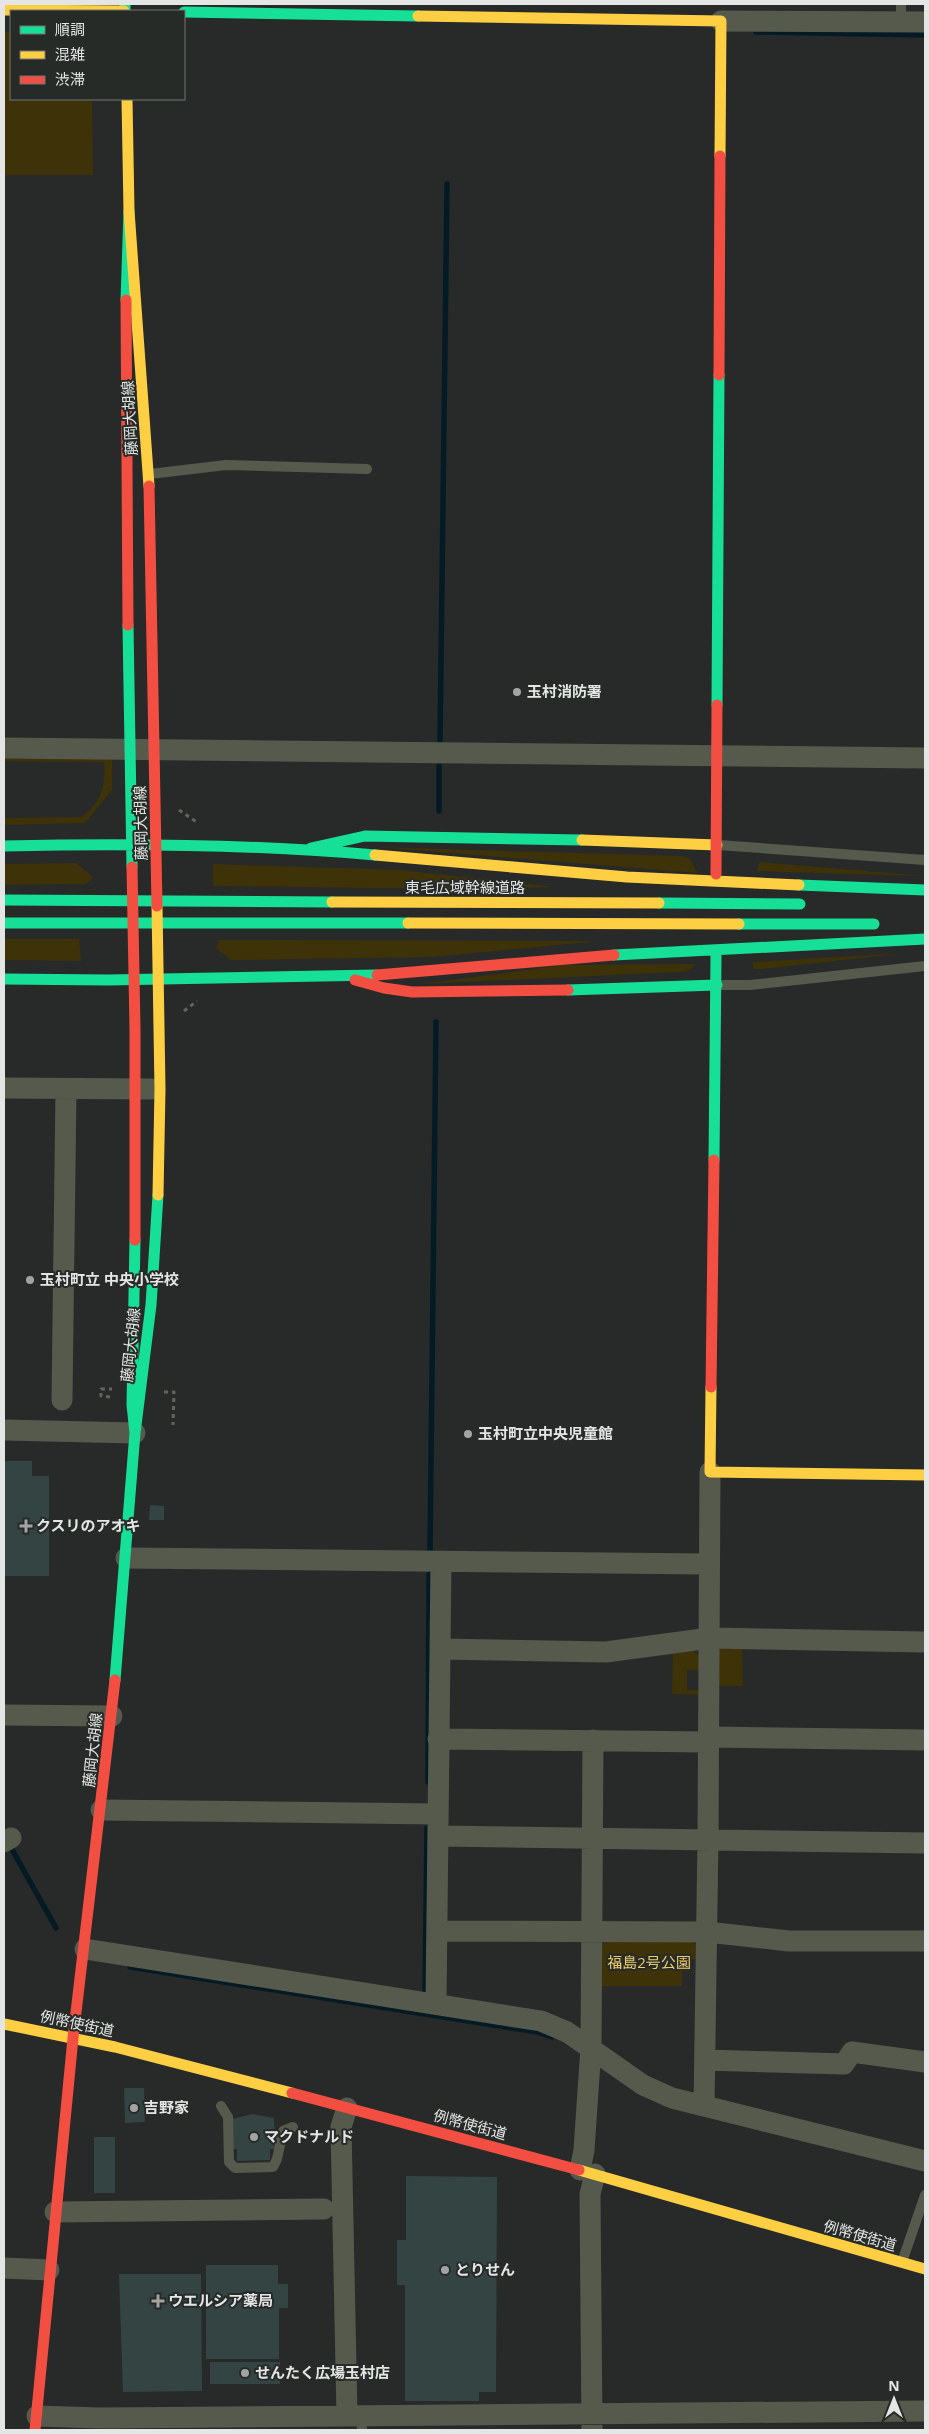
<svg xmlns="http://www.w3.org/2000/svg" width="929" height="2434" font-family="'Open Sans','Noto Sans JP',sans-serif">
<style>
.green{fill:#3e3208}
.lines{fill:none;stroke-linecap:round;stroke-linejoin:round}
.stream{stroke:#051b24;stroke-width:5.5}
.building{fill:#344443}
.path{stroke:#61655c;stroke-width:3;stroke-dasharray:4 4;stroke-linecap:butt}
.lane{stroke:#555a4d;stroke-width:10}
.street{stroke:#555a4d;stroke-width:21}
.fast{stroke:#16e098;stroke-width:11}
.slow{stroke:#ffcf43;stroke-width:11}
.jam{stroke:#f24e42;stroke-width:11}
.poi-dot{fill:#a2a4a3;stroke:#272b28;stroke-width:2}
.labels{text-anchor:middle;stroke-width:4;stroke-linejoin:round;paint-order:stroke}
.street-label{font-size:15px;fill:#e3e6e4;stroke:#272b28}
.poi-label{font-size:15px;font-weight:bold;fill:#e3e6e4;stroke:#272b28;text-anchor:start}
.park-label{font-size:15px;fill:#eccd6e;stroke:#272b28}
</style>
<rect width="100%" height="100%" fill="#282a29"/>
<path class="green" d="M 4,32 L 11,32 L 11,99 L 92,99 L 93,175 L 4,175 Z
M 4,756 L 112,759 L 112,790 L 85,823 L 4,825 L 4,818 L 81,817 C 101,804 106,785 104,762 L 4,761 Z
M 376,847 L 679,856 L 689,858 L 698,873 Z
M 759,862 L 925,876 L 757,871 Z
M 76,863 L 93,877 L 86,884 L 4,885 L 4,864 Z
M 213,864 L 400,870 L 555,887 L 460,889 L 213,886 Z
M 4,939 L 79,939 L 81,961 L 4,960 Z
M 219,940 L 599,941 L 432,957 L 231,960 L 216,948 Z
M 907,953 L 762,969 L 754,969 L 752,962 Z
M 696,964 L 689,970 L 679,972 L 420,984 L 564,965 Z
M 687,1645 L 699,1656 L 699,1670 L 687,1670 L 687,1690 L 699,1690 L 699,1695 L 672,1694 L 673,1649 Z
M 723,1646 L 742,1646 L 743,1686 L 713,1686 L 712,1656 Z
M 607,1940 L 690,1940 L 698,1947 L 698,1959 L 683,1960 L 682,1986 L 599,1986 L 600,1947 Z"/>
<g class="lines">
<path class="stream" d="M 756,32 L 925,35
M 440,741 L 447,184
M 439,811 L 439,766
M 430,1550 L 436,1022
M 428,1782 L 429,1574
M 9,1844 L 56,1928
M 130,1967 L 537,2032 L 552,2037
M 425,1996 L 427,1828"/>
</g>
<path class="building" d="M 4,1461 L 32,1461 L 32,1476 L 49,1476 L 49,1576 L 4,1576 Z
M 150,1505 L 164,1506 L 164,1520 L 149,1520 Z
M 124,2088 L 144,2088 L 145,2122 L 125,2123 Z
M 253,2114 L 274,2118 L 275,2149 L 270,2149 L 270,2160 L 237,2161 L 237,2149 L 233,2149 L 232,2119 Z
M 94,2137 L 115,2137 L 115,2193 L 94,2193 Z
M 406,2176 L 497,2177 L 496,2392 L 479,2392 L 479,2401 L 405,2401 L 405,2285 L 397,2285 L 397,2240 L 406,2240 Z
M 206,2265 L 278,2265 L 278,2284 L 288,2284 L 288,2308 L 279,2308 L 279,2359 L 206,2359 Z
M 119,2274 L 201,2274 L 202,2391 L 123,2392 Z
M 210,2362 L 280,2362 L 280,2384 L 210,2384 Z"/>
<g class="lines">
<path class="path" d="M 179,810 L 198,823
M 184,1011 L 197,1001
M 164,1392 L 174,1392 L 173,1425
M 110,1397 L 101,1396 L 101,1389 L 112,1389"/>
<path class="lane" d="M 901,21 L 901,4
M 150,474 L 226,465 L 367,469
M 718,845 L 925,860
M 717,985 L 750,985 L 925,966
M 221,2106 L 228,2117 L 229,2162 L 235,2168 L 273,2167 L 277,2159 L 283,2131 L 293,2127
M 902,2262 L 925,2195
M 361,2414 L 362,2430"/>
<path class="street" d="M 721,21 L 925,22
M 4,748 L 925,758
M 4,1088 L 151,1089
M 62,1400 L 66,1089
M 4,1430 L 135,1433
M 126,1558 L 708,1564
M 440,1649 L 606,1652 L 710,1638 L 925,1642
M 4,1715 L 112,1716
M 709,1737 L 925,1740
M 438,1739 L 709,1742
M 101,1810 L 437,1814
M 438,1836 L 925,1843
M 4,1842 L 11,1838
M 437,1931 L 707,1932 L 789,1941 L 925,1941
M 85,1949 L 541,2021 L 567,2032 L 643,2085 L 672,2098 L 925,2161
M 436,2003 L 441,1562
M 706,2060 L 844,2064 L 852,2052 L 925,2062
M 704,2106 L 708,1838 L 710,1472
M 580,2170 L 584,2150 L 591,2047 L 593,1740
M 55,2212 L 324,2209
M 4,2268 L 49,2270
M 347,2415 L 341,2127 L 347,2108
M 37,2416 L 99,2418 L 925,2411
M 592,2430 L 590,2194 L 595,2174"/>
<path class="fast" d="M 125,4 L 125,11
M 184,12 L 418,16
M 126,300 L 129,211
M 128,625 L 132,867
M 717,705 L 719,375
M 4,846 C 128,843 251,844 375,855
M 311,848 L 365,836 L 582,840
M 799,885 L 925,890
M 4,900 L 332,902
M 659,903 L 800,904
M 4,923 L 408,923
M 739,924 L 874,924
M 614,955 L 925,939
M 4,979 L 108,980 L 377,975
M 568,990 L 717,985
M 714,1160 L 716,956
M 135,1240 L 132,1405 L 135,1433 L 151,1305 L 158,1195
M 115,1680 L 135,1433"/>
<path class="slow" d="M 4,10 L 124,11
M 418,16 L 721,21 L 720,156
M 127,99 L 129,211
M 129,211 L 149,486
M 582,840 L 717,845
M 375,855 L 627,877 L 799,885
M 332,902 L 659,903
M 157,906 L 160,1089 L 158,1195
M 408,923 L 739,924
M 711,1387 L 710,1472 L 925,1475
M 4,2024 L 115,2047 L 292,2093
M 579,2170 L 925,2269"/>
<path class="jam" d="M 126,300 L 128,625
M 719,375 L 720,156
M 149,486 L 157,906
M 132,867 L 135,1029 L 135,1240
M 716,874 L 717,705
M 377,975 L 614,955
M 355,980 L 384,988 L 412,992 L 568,990
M 711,1387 L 714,1160
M 73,2038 L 115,1680
M 292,2093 L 579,2170
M 35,2430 L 73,2038"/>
</g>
<g class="poi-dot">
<circle cx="517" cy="692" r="5"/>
<circle cx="30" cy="1280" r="5"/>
<circle cx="468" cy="1434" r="5"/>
<path d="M23.5 1518.5h5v5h5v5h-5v5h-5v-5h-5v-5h5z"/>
<circle cx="134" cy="2108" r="5"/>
<circle cx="254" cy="2137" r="5"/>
<circle cx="445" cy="2270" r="5"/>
<path d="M155.5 2293.5h5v5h5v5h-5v5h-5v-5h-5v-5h5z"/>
<circle cx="245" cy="2373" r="5"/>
</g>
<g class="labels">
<g class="street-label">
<text transform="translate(130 418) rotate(-93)" y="5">藤岡大胡線</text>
<text transform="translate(141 823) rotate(-91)" y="5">藤岡大胡線</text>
<text x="465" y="893">東毛広域幹線道路</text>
<text transform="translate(131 1345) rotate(-84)" y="5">藤岡大胡線</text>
<text transform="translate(93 1750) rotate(-84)" y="5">藤岡大胡線</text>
<text transform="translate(77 2024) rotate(12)" y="5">例幣使街道</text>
<text transform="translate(470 2125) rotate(15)" y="5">例幣使街道</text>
<text transform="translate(860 2236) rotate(16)" y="5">例幣使街道</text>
</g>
<g class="poi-label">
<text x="527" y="697">玉村消防署</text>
<text x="40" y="1285">玉村町立 中央小学校</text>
<text x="478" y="1439">玉村町立中央児童館</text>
<text x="36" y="1531">クスリのアオキ</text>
<text x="144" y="2113">吉野家</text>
<text x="264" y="2142">マクドナルド</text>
<text x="455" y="2275">とりせん</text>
<text x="168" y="2306">ウエルシア薬局</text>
<text x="255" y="2378">せんたく広場玉村店</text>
</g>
<g class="park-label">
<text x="649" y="1968">福島2号公園</text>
</g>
</g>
<rect width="929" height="2434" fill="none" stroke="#e3e6e4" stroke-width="10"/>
<rect x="10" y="10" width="175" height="90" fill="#272b28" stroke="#727673"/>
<rect x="20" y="26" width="25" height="8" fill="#16e098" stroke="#727673"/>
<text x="55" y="35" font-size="15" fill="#e3e6e4">順調</text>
<rect x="20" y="51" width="25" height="8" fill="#ffcf43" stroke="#727673"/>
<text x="55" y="60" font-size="15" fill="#e3e6e4">混雑</text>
<rect x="20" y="76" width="25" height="8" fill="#f24e42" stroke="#727673"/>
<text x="55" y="85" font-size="15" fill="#e3e6e4">渋滞</text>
<g transform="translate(894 2399)" stroke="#272b28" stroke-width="4" paint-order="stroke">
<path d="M0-4L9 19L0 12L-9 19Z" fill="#e3e6e4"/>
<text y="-8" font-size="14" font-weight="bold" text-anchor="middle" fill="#e3e6e4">N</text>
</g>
</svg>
